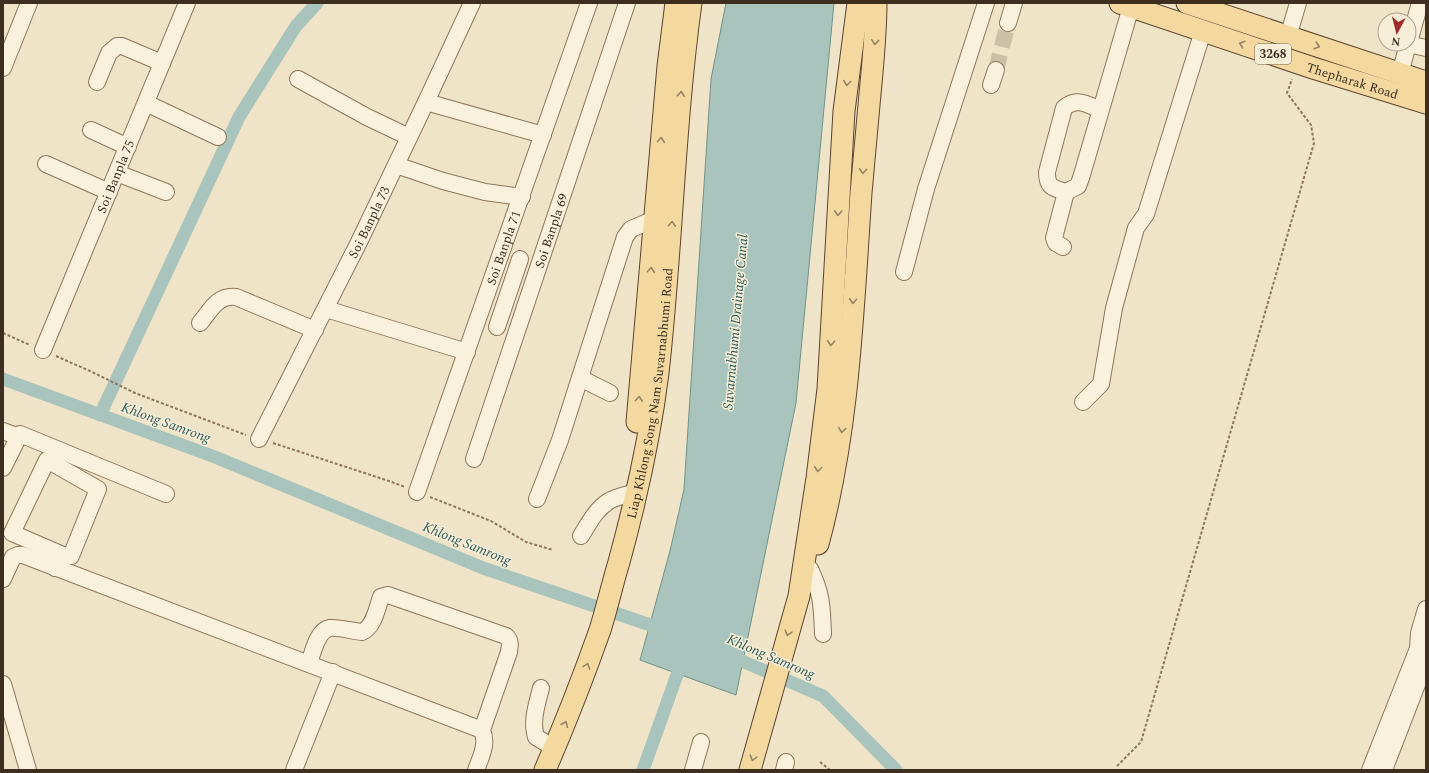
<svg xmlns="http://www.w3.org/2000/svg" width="1429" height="773" font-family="Spectral,serif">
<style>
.water{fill:#a9c4bc;stroke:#6f938a}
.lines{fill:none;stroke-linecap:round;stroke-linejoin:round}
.canal{stroke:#a9c4bc;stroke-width:13}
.minor-tunnel{stroke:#ccc0a6;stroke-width:16;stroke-dasharray:16 8;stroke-linecap:butt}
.minor-casing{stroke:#8d765c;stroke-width:18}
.major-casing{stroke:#5b4430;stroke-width:23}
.path{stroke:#8d765c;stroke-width:2;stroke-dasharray:3 2;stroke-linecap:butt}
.minor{stroke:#faf1dc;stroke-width:16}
.major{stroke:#f3d9a0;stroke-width:21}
.oneway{stroke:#988460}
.labels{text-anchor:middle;stroke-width:3;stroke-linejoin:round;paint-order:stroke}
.shield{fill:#f7eed8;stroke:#756857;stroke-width:1}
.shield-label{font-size:12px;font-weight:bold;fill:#3d2e20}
.street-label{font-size:13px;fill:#3d2e20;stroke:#f7eed8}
.water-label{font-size:14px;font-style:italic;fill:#2f5d5a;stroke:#f7eed8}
</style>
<rect width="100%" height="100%" fill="#f0e4c8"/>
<path class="water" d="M 726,3 L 834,3 L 796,403 L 736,695 L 640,660 L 670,551 L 684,489 L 711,79 Z"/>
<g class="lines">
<path class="canal" d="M 3,379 L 215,457 L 483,568 L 665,630
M 100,415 L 239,117 L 296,26 L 317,3
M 728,655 L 823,696 L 896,770
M 643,770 L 683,658"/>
<path class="minor-tunnel" d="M 996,70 L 1008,23"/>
<g class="minor-casing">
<g id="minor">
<path d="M 1008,23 L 1014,3"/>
<path d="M 1288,37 L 1298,3"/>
<path d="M 1409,42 L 1420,3"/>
<path d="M 1408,44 L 1426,48"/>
<path d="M 3,68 L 29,3"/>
<path d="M 1400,74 L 1408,44"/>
<path d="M 298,79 L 367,117 L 409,137"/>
<path d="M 97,82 L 109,53 L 117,46 L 122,46 L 162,63"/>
<path d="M 991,85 L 996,70"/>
<path d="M 426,102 L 543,135"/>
<path d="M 146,103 L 218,137"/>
<path d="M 1100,110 C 1087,104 1076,97 1064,108 L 1047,172 C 1047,188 1053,188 1066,192 L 1078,186 L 1081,178 L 1131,7"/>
<path d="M 91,130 L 128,147"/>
<path d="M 46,164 L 109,192"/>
<path d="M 396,165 L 443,181 L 485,192 L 522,197"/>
<path d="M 117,173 L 166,192"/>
<path d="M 1063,247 L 1056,243 L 1054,238 L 1066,192"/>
<path d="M 904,272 L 926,189 L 986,3"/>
<path d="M 326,309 L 467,352"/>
<path d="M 200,323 C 211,310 217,295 236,297 L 315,330"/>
<path d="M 497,327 L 520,259"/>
<path id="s1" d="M 43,350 L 187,3"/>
<path d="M 580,378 L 610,393"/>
<path d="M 1083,402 L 1101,384 L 1114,308 L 1136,228 L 1146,214 L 1203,31"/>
<path d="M 3,431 L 19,437"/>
<path id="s2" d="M 259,439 L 359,242 L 426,102 L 472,3"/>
<path id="s3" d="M 474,459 L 627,3"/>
<path d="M 3,468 L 20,434 L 166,494"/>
<path id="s4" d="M 417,492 L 589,3"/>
<path d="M 537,499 L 560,440 L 625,237 L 631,229 L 655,219"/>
<path d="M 581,536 C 589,523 596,509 609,501 C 616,497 625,495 633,493"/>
<path d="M 55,568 L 63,555 L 71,556 L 98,489 L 47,460 L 12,533 L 63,555"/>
<path d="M 810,569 C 822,594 822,606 823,634"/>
<path d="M 3,579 L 13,557 L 18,555 L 23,555 L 482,730"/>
<path d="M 1418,649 L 1419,633 L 1426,609"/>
<path d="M 309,663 C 313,653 317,630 330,628 C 338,627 353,631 362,632 C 374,627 377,608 381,597 L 388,595 L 506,636 C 511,641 510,645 509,652 L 482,730 C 488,743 481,757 476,770"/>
<path d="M 3,684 L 28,770"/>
<path d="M 541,688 C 537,704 531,721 536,737 L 554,748"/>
<path d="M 294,770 L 333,672"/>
<path d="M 693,770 L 701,742"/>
<path d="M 784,770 L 786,762"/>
<path d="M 1370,770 L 1417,651 L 1421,642 L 1426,638"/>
<path d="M 1384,770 L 1426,661"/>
</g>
</g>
<g class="major-casing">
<g id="major">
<path id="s5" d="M 1120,3 L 1313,68 L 1426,103"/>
<path d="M 1187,3 L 1426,82"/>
<path d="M 637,422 L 668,66 L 676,3"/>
<path d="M 818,544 C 849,430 853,311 861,193 C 864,160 867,127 870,94 C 873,63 876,33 876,3"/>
<path id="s6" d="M 545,770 C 565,724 583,678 600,630 C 607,608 612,585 619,562 C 636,500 650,437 658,373 C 672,250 674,125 691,3"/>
<path d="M 750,770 L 799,596 L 817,478 L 828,389 L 844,111 L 858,3"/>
</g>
</g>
<path class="path" d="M 3,333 L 30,345
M 56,356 L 92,372 L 135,393 L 246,435
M 273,443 L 389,481 L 405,487
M 430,497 L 491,521 L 526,542 L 553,550
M 820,762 L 830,770
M 1117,766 L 1141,742 L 1314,143 L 1311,125 L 1287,93 L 1292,79"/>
<use href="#minor" class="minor"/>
<use href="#major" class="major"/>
</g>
<defs><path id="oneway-chevron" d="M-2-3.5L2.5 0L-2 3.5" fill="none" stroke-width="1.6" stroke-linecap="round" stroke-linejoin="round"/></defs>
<g class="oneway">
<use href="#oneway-chevron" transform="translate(875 42) rotate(96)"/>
<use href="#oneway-chevron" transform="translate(1242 44) rotate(-162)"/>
<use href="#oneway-chevron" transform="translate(1317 46) rotate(18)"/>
<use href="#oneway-chevron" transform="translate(847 83) rotate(98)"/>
<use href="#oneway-chevron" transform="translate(681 94) rotate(-85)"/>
<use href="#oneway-chevron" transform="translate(661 140) rotate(-85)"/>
<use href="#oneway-chevron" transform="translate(863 171) rotate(94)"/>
<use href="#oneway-chevron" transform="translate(838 213) rotate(93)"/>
<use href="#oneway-chevron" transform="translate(672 224) rotate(-86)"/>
<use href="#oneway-chevron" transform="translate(651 270) rotate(-85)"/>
<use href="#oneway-chevron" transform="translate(853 301) rotate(94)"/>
<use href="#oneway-chevron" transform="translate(831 343) rotate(93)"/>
<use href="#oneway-chevron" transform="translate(639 399) rotate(-85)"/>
<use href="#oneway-chevron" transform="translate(842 430) rotate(98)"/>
<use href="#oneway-chevron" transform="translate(818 469) rotate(97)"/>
<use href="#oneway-chevron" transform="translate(788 633) rotate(106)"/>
<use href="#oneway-chevron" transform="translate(587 666) rotate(-70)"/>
<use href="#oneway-chevron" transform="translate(565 724) rotate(-67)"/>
<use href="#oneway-chevron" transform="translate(753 758) rotate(106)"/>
</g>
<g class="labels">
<rect class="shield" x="1255" y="44" width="36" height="20" rx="3"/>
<g class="shield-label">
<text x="1273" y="58">3268</text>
</g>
<g class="street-label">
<text dy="5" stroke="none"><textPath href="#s5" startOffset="245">Thepharak Road</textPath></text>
<text dy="5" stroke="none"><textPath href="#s1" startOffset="188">Soi Banpla 75</textPath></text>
<text dy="5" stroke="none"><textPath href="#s2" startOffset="243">Soi Banpla 73</textPath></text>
<text dy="5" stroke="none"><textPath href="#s3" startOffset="241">Soi Banpla 69</textPath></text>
<text dy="5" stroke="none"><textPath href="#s4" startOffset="259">Soi Banpla 71</textPath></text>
<text dy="5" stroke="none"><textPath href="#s6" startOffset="393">Liap Khlong Song Nam Suvarnabhumi Road</textPath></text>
</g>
<g class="water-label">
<text transform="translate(735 322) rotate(-85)" y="5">Suvarnabhumi Drainage Canal</text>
<text transform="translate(166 422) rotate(20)" y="5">Khlong Samrong</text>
<text transform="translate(467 543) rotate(22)" y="5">Khlong Samrong</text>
<text transform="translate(771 656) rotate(23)" y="5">Khlong Samrong</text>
</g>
</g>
<rect width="1429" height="773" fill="none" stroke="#3d2e20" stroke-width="8"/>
<g transform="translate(1397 32) rotate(187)"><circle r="19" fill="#f7eed8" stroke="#ada18e"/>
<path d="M0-3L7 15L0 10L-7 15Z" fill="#9e2a2b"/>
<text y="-6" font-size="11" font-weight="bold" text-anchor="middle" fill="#3d2e20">N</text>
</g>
</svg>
